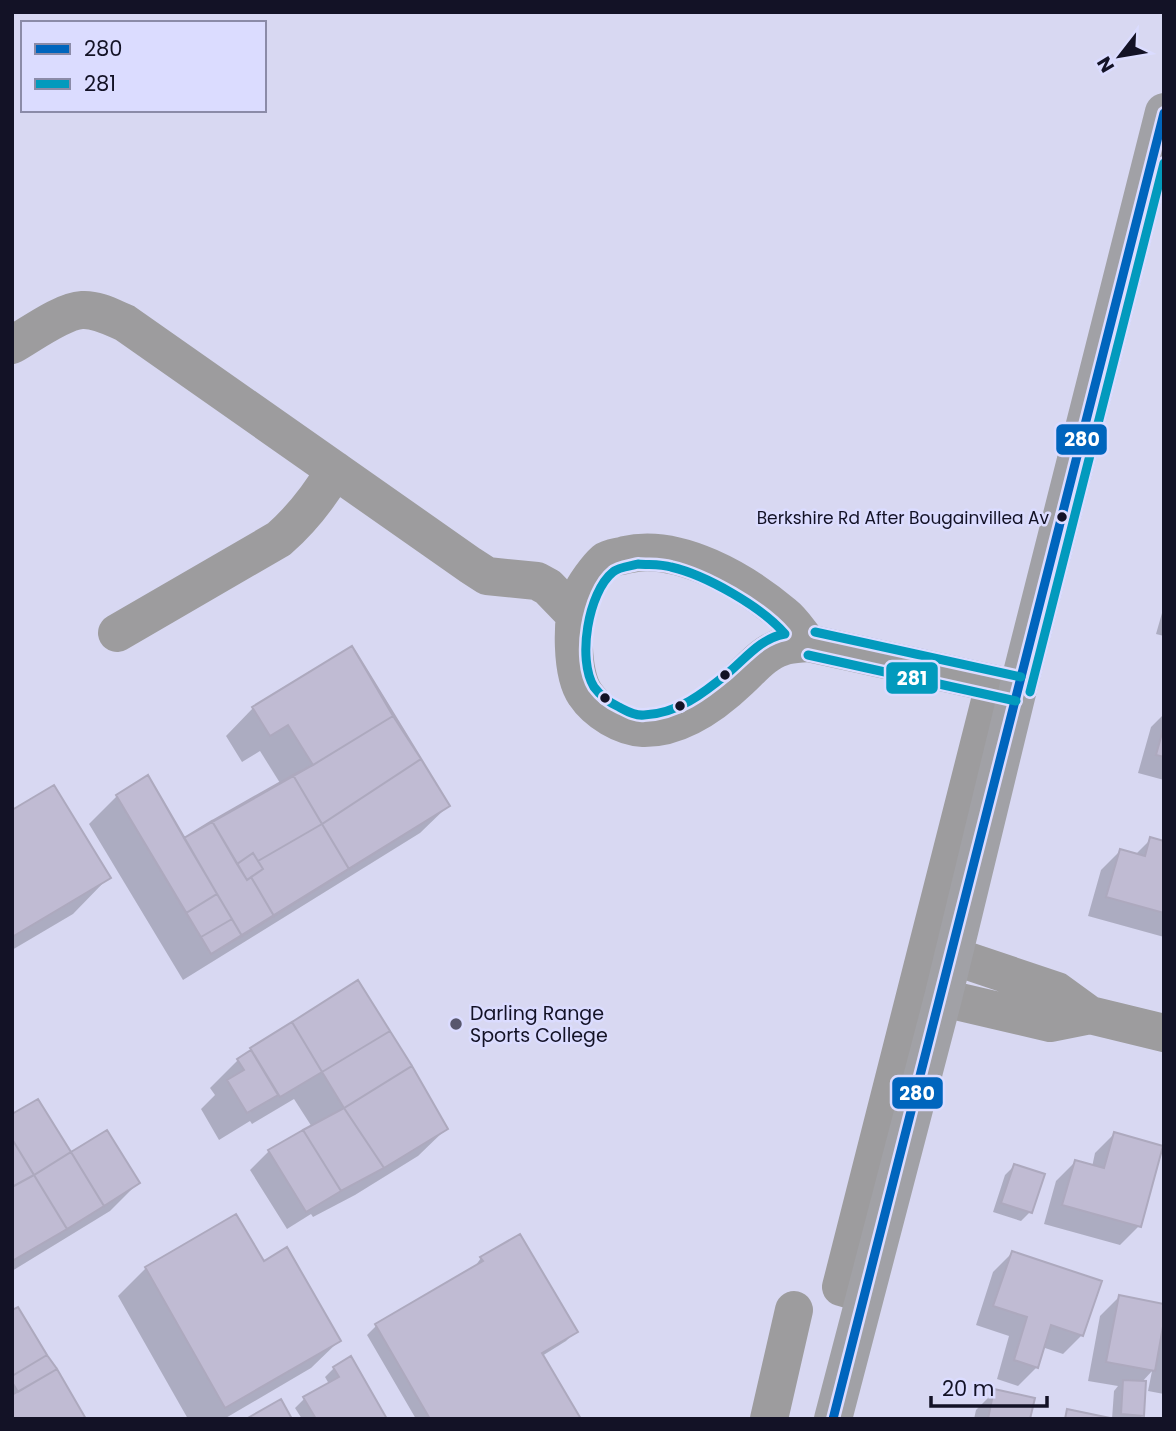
<svg xmlns="http://www.w3.org/2000/svg" width="1176" height="1431" font-family="Poppins,sans-serif">
<style>
.shadow{fill:#0003}
.building{fill:#c0bbd3;stroke:#ada9be;stroke-width:2}
.lines{fill:none;stroke-linecap:round;stroke-linejoin:round}
.minor{stroke:#9d9c9e;stroke-width:38}
.major{stroke:#a1a1a6;stroke-width:38}
.bus-1-casing{stroke:#dbdcff;stroke-width:14}
.bus-2-casing{stroke:#dbdcff;stroke-width:14}
.bus-1{stroke:#0065bd;stroke-width:9}
.bus-2{stroke:#029abd;stroke-width:9}
.bus-dot{fill:#131226;stroke:#dbdcff;stroke-width:2.5}
.poi-dot{fill:#58576d;stroke:#dbdcff;stroke-width:2.5}
.labels{text-anchor:middle;stroke-width:5;stroke-linejoin:round;paint-order:stroke}
.bus-label{font-size:17px;fill:#131226;stroke:#dbdcff;text-anchor:end}
.poi-label{font-size:19px;fill:#131226;stroke:#dbdcff;text-anchor:start}
.line-badge{stroke:#dbdcff;stroke-width:2.5}
.badge-label{font-size:19px;text-anchor:middle;font-weight:bold;fill:#fff}
</style>
<rect width="100%" height="100%" fill="#d8d8f2"/>
<path class="shadow" d="M 1164,606 L 1164,636 L 1156,634 Z
M 351,648 L 448,806 L 420,833 L 183,980 L 89,824 L 117,796 L 184,840 L 280,783 L 260,751 L 242,762 L 226,736 L 253,708 Z
M 1164,714 L 1164,780 L 1138,773 L 1151,727 Z
M 12,812 L 108,878 L 73,914 L 12,950 Z
M 1151,839 L 1164,842 L 1164,937 L 1088,916 L 1101,870 L 1120,851 L 1135,855 Z
M 357,982 L 446,1129 L 418,1156 L 355,1195 L 313,1217 L 311,1214 L 287,1229 L 250,1170 L 269,1151 L 312,1127 L 294,1099 L 252,1124 L 250,1121 L 219,1140 L 201,1109 L 215,1095 L 210,1088 L 238,1060 Z
M 12,1116 L 70,1155 L 138,1183 L 110,1211 L 12,1271 Z
M 1114,1134 L 1139,1226 L 1120,1245 L 1044,1224 L 1056,1181 L 1075,1162 L 1092,1167 L 1095,1153 Z
M 1014,1166 L 1030,1212 L 1021,1221 L 993,1212 L 1005,1175 Z
M 1012,1253 L 1082,1335 L 1063,1354 L 1042,1347 L 1037,1367 L 1018,1386 L 997,1379 L 1009,1336 L 976,1325 L 993,1272 Z
M 481,1258 L 575,1332 L 566,1341 L 542,1356 L 579,1419 L 416,1419 L 367,1335 L 376,1326 L 473,1269 Z
M 263,1263 L 339,1341 L 311,1368 L 224,1419 L 188,1419 L 118,1296 L 146,1268 Z
M 1119,1297 L 1160,1333 L 1164,1329 L 1164,1394 L 1148,1391 L 1152,1371 L 1141,1383 L 1143,1415 L 1139,1419 L 1112,1419 L 1114,1391 L 1118,1386 L 1088,1381 L 1100,1316 Z
M 12,1312 L 84,1419 L 12,1419 Z
M 334,1368 L 385,1419 L 302,1419 L 295,1408 L 304,1399 L 329,1384 L 325,1377 Z
M 995,1391 L 1028,1419 L 974,1419 L 976,1410 Z"/>
<path class="building" d="M 352,646 L 393,716 L 313,765 L 288,725 L 270,736 L 252,707 Z
M 352,646 L 450,806 L 211,954 L 116,795 L 148,775 L 184,838 L 313,765 L 288,725 L 270,736 L 252,707 Z
M 393,716 L 421,759 L 322,824 L 293,775 L 313,765 Z
M 1164,726 L 1164,757 L 1156,755 Z
M 421,759 L 450,806 L 349,869 L 322,824 Z
M 148,775 L 217,894 L 186,913 L 116,795 Z
M 293,775 L 322,824 L 258,861 L 253,853 L 237,864 L 212,821 Z
M 54,785 L 111,878 L 12,937 L 12,810 Z
M 212,821 L 247,880 L 251,877 L 274,916 L 242,936 L 184,838 Z
M 322,824 L 349,869 L 274,916 L 251,877 L 263,869 L 258,861 Z
M 1150,837 L 1164,841 L 1164,913 L 1106,897 L 1120,849 L 1145,856 Z
M 253,853 L 263,869 L 247,880 L 237,864 Z
M 217,894 L 232,919 L 201,937 L 186,913 Z
M 232,919 L 242,936 L 211,954 L 201,937 Z
M 358,980 L 390,1031 L 322,1072 L 292,1022 Z
M 292,1022 L 322,1072 L 280,1097 L 250,1048 Z
M 390,1031 L 412,1066 L 344,1108 L 322,1072 Z
M 251,1050 L 278,1095 L 247,1113 L 227,1080 L 244,1070 L 237,1059 Z
M 412,1066 L 448,1129 L 384,1168 L 344,1108 Z
M 38,1099 L 71,1152 L 34,1175 L 12,1139 L 12,1114 Z
M 344,1108 L 384,1168 L 341,1191 L 303,1130 Z
M 107,1130 L 140,1183 L 104,1206 L 71,1152 Z
M 303,1130 L 341,1191 L 306,1212 L 268,1150 Z
M 1114,1132 L 1163,1146 L 1141,1227 L 1062,1205 L 1075,1160 L 1104,1168 Z
M 12,1139 L 34,1175 L 12,1187 Z
M 71,1152 L 104,1206 L 67,1229 L 34,1175 Z
M 1014,1164 L 1045,1174 L 1032,1213 L 1001,1203 Z
M 34,1175 L 67,1229 L 12,1261 L 12,1187 Z
M 236,1214 L 264,1261 L 287,1247 L 341,1341 L 225,1408 L 145,1267 Z
M 520,1234 L 578,1332 L 542,1353 L 581,1419 L 430,1419 L 375,1324 L 483,1261 L 480,1257 Z
M 1012,1251 L 1102,1281 L 1083,1336 L 1051,1325 L 1038,1368 L 1014,1360 L 1027,1317 L 993,1306 Z
M 1119,1295 L 1164,1304 L 1164,1321 L 1155,1371 L 1106,1362 Z
M 18,1307 L 47,1355 L 12,1376 L 12,1310 Z
M 47,1355 L 57,1369 L 18,1392 L 12,1382 L 12,1376 Z
M 351,1356 L 387,1419 L 316,1419 L 303,1397 L 339,1377 L 333,1367 Z
M 57,1369 L 86,1419 L 12,1419 L 12,1395 Z
M 1123,1380 L 1146,1381 L 1144,1416 L 1121,1414 Z
M 994,1389 L 1035,1398 L 1030,1419 L 988,1419 Z
M 281,1399 L 292,1419 L 246,1419 Z
M 1067,1409 L 1115,1419 L 1065,1419 Z"/>
<g class="lines">
<path class="minor" d="M 12,345 C 30,335 62,311 82,310 C 97,309 111,317 125,323 L 470,565 L 487,576 L 537,581 L 548,587 L 576,616
M 117,633 L 279,539 C 303,518 319,497 335,470
M 808,643 C 800,634 793,622 784,615 C 744,581 678,542 625,555 C 619,557 610,557 605,561 C 597,568 584,586 580,596 C 571,618 571,674 585,694 C 597,712 622,727 643,728 C 679,729 715,703 740,679 C 752,668 765,652 782,647 C 790,644 799,644 808,643 L 1018,689
M 953,956 L 1057,991 L 1090,1015 L 1164,1033
M 943,998 L 1050,1023 L 1090,1015
M 865,1294 L 841,1287 L 994,685
M 769,1419 L 794,1310"/>
<path class="major" d="M 833,1419 L 943,998 L 1018,689 L 1164,112"/>
<g class="bus-1-casing">
<path id="bus-1" d="M 833,1419 C 947,984 1054,548 1164,113"/>
</g>
<g class="bus-2-casing">
<path id="bus-2" d="M 638,564 C 649,565 661,564 671,567 C 706,575 762,607 785,634 C 761,638 746,658 728,673 C 704,693 677,714 644,715 C 635,716 627,711 619,707 C 610,703 600,695 594,687 C 577,660 588,592 613,572 C 618,567 631,566 638,564 Z
M 815,632 L 1021,677
M 808,655 L 1016,701
M 1030,692 L 1164,163"/>
</g>
<use href="#bus-1" class="bus-1"/>
<use href="#bus-2" class="bus-2"/>
</g>
<g class="bus-dot">
<circle cx="1062" cy="517" r="6"/>
<circle cx="725" cy="675" r="6"/>
<circle cx="605" cy="698" r="6"/>
<circle cx="680" cy="706" r="6"/>
</g>
<circle class="poi-dot" cx="456" cy="1024" r="7"/>
<g class="labels">
<g class="bus-label">
<text x="1049" y="524">Berkshire Rd After Bougainvillea Av</text>
</g>
<g class="poi-label">
<text x="470" y="1020">Darling Range<tspan x="470" dy="22">Sports College</tspan></text>
</g>
</g>
<g class="line-badge">
<rect x="1055" y="423" width="53" height="33" rx="7" fill="#0065bd"/>
<rect x="885" y="661" width="54" height="34" rx="7" fill="#029abd"/>
<rect x="891" y="1076" width="53" height="34" rx="7" fill="#0065bd"/>
</g>
<g class="badge-label">
<text x="1082" y="446">280</text>
<text x="912" y="685">281</text>
<text x="917" y="1100">280</text>
</g>
<rect width="1176" height="1431" fill="none" stroke="#131226" stroke-width="28"/>
<rect x="21" y="21" width="245" height="91" fill="#dbdcff" stroke="#8b8ba8" stroke-width="2"/>
<rect x="35" y="44" width="35" height="10" fill="#0065bd" stroke="#8b8ba8" stroke-width="2"/>
<text x="84" y="56" font-size="21" fill="#131226">280</text>
<rect x="35" y="79" width="35" height="10" fill="#029abd" stroke="#8b8ba8" stroke-width="2"/>
<text x="84" y="91" font-size="21" fill="#131226">281</text>
<g transform="translate(1120 56) rotate(239)" stroke="#dbdcff" stroke-width="5" paint-order="stroke">
<path d="M0-5L12 26L0 18L-12 26Z" fill="#131226"/>
<text y="-10" font-size="19" font-weight="bold" text-anchor="middle" fill="#131226">N</text>
</g>
<path d="M931 1396v10h116v-10" fill="none" stroke="#131226" stroke-width="3.5"/>
<text x="942" y="1396" font-size="21" fill="#131226" stroke="#dbdcff" stroke-width="5" paint-order="stroke">20 m</text>
</svg>
